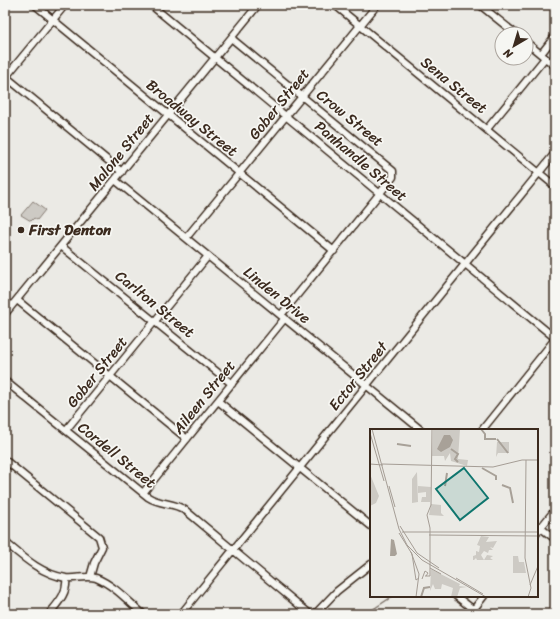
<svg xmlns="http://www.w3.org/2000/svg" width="560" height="619" font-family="Sriracha,sans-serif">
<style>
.green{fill:#cdcac4;stroke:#847a71}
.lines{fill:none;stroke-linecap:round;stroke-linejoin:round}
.stream{stroke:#7c7167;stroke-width:1.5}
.minor-casing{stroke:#3b2a1e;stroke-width:9}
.minor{stroke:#f6f6f2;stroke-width:6}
.poi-dot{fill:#3b2a1e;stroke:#f6f6f2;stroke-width:1.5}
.labels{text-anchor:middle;stroke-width:3.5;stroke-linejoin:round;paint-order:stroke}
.street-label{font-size:15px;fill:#3b2a1e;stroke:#f6f6f2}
.poi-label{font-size:15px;font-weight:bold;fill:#3b2a1e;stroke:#f6f6f2;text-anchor:start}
.inset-river{fill:none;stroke:#a8a198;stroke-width:2}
.inset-road{fill:none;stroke:#a59d95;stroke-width:1}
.view{fill:#0f766e;fill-opacity:0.15;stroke:#0f766e;stroke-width:2}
.inset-edge{fill:none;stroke:#3b2a1e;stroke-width:2}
</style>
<rect width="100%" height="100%" fill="#ebeae5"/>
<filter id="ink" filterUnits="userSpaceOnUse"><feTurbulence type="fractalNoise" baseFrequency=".025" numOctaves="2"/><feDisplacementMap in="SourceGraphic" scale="8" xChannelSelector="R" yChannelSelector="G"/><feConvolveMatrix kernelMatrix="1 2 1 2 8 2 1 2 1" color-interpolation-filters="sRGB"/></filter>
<g filter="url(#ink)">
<path class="green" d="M 33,201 L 45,210 L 37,220 L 34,218 L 31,221 L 21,215 Z"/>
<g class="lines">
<path class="stream" d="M 366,614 L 393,596"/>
<g class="minor-casing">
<path id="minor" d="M 35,5 L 334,251
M 151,5 L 555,338
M 335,5 L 555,186
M 480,5 L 516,34
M 231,38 L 393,171 L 393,177 L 281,315
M 526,42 L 555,66
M 541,54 L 555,36
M 5,76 L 122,172
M 5,78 L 65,5
M 487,129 L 545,58
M 115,180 L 421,430
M 186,238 L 377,5
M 61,246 L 232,384
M 17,300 L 187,439
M 5,314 L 258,5
M 5,381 L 148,497 C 160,505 173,502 185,510 L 310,614
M 218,401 L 371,526
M 66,430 L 208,256
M 482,430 L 555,339
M 5,460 L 99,537 L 102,547 L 94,563 L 90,577
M 143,493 L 285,318
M 537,525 L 555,539
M 537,532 L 555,510
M 5,542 C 23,557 41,574 66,578 C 76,579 87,575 96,578 C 114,585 129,602 143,614
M 456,596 L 479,614
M 49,614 C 58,603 68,593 66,578
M 181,614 L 555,153
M 315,614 L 337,591 L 371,564
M 470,614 L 484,596"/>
</g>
<use href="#minor" class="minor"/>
</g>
</g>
<circle class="poi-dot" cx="21" cy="230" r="4"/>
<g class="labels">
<g class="street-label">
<text transform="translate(454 85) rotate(39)" y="5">Sena Street</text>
<text transform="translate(279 104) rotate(-51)" y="5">Gober Street</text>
<text transform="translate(192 118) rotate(39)" y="5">Broadway Street</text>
<text transform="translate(350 118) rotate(39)" y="5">Crow Street</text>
<text transform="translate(121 152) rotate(-51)" y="5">Malone Street</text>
<text transform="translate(361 161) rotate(40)" y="5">Panhandle Street</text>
<text transform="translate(277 295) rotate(39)" y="5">Linden Drive</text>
<text transform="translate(155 304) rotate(39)" y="5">Carlton Street</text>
<text transform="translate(97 372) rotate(-51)" y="5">Gober Street</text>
<text transform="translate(358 376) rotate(-51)" y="5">Ector Street</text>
<text transform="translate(204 397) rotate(-51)" y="5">Aileen Street</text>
<text transform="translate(117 455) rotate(39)" y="5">Cordell Street</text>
</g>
<g class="poi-label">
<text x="29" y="235">First Denton</text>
</g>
</g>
<g transform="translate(370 429)">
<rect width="168" height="168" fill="#ebeae5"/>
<path d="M 63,0 L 90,0 L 88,30 L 98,31 L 97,37 L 81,32 L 80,24 L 75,32 L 74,27 L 62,27 ZM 127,13 L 139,13 L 139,24 L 128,24 L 126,28 ZM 47,43 L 48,73 L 42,74 L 42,50 ZM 0,45 L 9,67 L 6,74 L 0,77 ZM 48,57 L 61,58 L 60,73 L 51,73 L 52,68 L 56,68 L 56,63 L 48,64 ZM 61,75 L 71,76 L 71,84 L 74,87 L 59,86 ZM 111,107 L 119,108 L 116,113 L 127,112 L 123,119 L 120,118 L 123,121 L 119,121 L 118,124 L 114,122 L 111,126 L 114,131 L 117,126 L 123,127 L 120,129 L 123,131 L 107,131 L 106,129 L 104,131 L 103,131 L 103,127 L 106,126 L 106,122 L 109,123 L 110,117 L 107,116 ZM 143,127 L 148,127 L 149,133 L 154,133 L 156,144 L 143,144 ZM 61,140 L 90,155 L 89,157 L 97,158 L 90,159 L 87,168 L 81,168 L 83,159 L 72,155 L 71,160 L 65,160 L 63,155 L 60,162 Z" fill="#cdcac4"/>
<path d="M 74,6 L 80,6 L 83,11 L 80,18 L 71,23 L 67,20 ZM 21,110 L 24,111 L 27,125 L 25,127 L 20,127 Z" fill="#a8a198"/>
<path class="inset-river" d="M 111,0 L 115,5 L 115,10 L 126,10M 127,10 L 138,24M 27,15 L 41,17M 81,20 L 88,25 L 85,30 L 88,33M 112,39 L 126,47 L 126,51M 132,56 L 140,59 L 143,74M 75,57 L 77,44M 51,168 L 54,159 L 60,158"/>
<path class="inset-road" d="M 2,0 L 29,100 L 37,116 L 52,131 L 116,168M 0,4 L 14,52M 156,31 L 155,129 L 161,159 L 158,168M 0,35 L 13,36M 12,35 L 123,38 L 152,31 L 168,31M 19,57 L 25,78M 61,76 L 62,0M 30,97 L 47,124 L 69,139M 32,103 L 168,103M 29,104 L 42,125 L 46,151 L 49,149M 59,106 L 168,107M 41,123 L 49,145 L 46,168M 60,139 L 71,145M 55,147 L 60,147 L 60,99 L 57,86 L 61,76M 86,149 L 113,165M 52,150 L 55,142 L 58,144 L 56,147M 160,156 L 168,137"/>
<path class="view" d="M 94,39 L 118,69 L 90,91 L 66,60 Z"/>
<rect width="168" height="168" class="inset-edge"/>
</g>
<rect width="560" height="619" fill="none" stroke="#f6f6f2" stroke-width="20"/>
<rect x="10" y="10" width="540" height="599" fill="none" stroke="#3b2a1e" stroke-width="1.5" filter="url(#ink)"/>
<g transform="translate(514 46) rotate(218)"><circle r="19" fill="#f6f6f2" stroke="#aba49d"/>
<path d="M0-3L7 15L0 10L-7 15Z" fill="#3b2a1e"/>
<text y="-6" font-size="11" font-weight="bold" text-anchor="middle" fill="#3b2a1e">N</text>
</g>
</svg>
